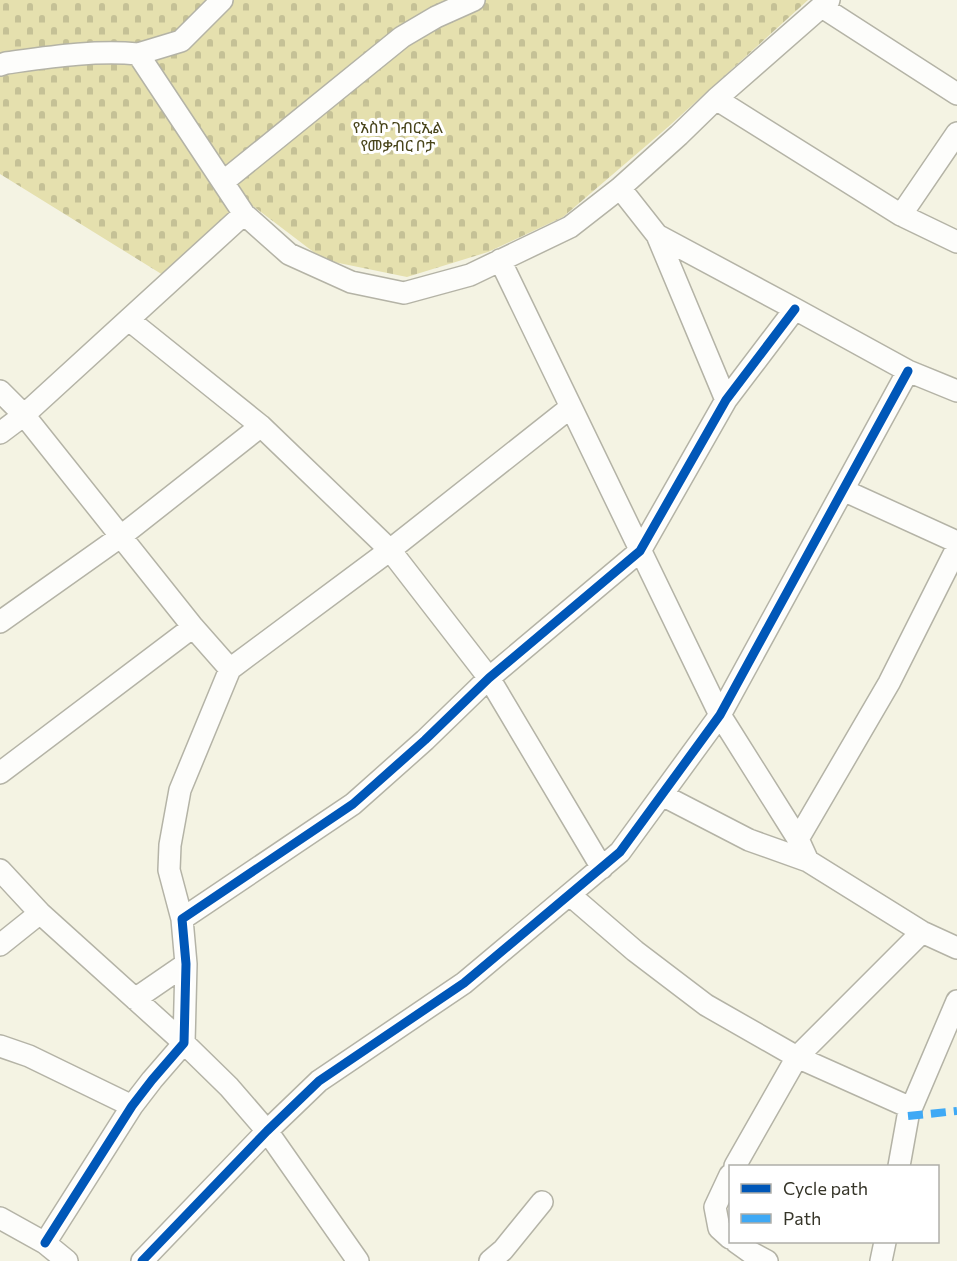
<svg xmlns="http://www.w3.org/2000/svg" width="957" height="1261" font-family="Commissioner,'Noto Sans Ethiopic',sans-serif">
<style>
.cemetery{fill:url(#cemetery-stones)}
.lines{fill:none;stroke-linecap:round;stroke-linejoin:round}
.street-casing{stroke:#b4b3a6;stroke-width:24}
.street{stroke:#fdfdfb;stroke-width:21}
.quiet{stroke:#3fa9f5;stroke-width:8;stroke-dasharray:15 8;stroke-linecap:butt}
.cycleway-casing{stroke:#fff;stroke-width:13}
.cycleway{stroke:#0057b8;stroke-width:9}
.labels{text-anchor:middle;stroke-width:6;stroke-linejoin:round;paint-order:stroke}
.park-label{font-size:16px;fill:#48441a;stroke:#fff}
</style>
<defs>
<pattern id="cemetery-stones" width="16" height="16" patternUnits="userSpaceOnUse" patternTransform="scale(1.5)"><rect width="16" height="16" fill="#e5e0ae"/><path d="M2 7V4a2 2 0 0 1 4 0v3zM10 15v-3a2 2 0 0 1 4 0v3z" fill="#c5c196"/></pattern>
</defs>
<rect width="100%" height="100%" fill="#f4f3e3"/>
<path class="cemetery" d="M 0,0 L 808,0 L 668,127 L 563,217 L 488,252 L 407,277 L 324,260 L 253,206 L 163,275 L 0,174 Z"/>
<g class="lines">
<g class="street-casing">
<path id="street" d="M 822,7 L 957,94
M 138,54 L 181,41 L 222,0
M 0,65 L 6,63 C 50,57 94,50 138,54 L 244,214
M 716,99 L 829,0
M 223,182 L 402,37 L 436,17 L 474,0
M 620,188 L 657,235 L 726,400
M 901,215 L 957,133
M 657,235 L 795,309 L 908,371 L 957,391
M 500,260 L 720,715 L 798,839 L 808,861 L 922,932 L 957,948
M 129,320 L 261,426 L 390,550 L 489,678 L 602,868
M 0,391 L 24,415 L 193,627 L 230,669 L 390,550 L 571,407
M 0,433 L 24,415 L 244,214 L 289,254 L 351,282 L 404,293 L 470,275 L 570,227 L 620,188 L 679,135 L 716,99 L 901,215 L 957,242
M 843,490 L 957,542
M 0,622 L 120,537 L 261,426
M 0,773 L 193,627
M 662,795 L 749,840 L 808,861
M 798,839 L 889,683 L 957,548
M 0,870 L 40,913 L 184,1043 L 229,1087 L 267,1131 L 358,1261
M 570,895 L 635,951 L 706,1005 L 797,1057 L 911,1108
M 182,919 L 169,870 L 170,845 L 180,790 L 230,669
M 0,945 L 40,913
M 135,999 L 186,964
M 0,1046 L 29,1056 L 132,1106
M 735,1166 L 797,1057 L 922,932
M 899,1166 L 908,1116 L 957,1001
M 730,1175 L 715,1207 L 719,1228 L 730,1238
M 0,1218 L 45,1243 L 67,1261
M 736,1242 L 750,1252 L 767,1261
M 45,1243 L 132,1106 L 152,1080 L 184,1043 L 186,964 L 182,919 L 353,804 L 425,740 L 489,678 L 640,551 L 726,400 L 795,309
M 142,1261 L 267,1131 L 319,1081 L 464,983 L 620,852 L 720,715 L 908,371
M 490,1261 L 503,1250 L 542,1202
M 881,1261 L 885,1242"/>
</g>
<use href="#street" class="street"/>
<path class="quiet" d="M 908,1116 L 957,1111"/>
<g class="cycleway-casing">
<path id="cycleway" d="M 45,1243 L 132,1106 L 152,1080 L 184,1043 L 186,964 L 182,919 L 353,804 L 425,740 L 489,678 L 640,551 L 726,400 L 795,309
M 142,1261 L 267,1131 L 319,1081 L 464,983 L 620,852 L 720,715 L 908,371"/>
</g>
<use href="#cycleway" class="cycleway"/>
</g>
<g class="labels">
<g class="park-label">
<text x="398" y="133">የአስኮ ገብርኢል<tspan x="398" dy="18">የመቃብር ቦታ</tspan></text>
</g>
</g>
<rect x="729" y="1165" width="210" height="78" fill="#ffffff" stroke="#afaea9" stroke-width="1.5"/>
<rect x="741" y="1184" width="30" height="9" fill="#0057b8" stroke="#afaea9" stroke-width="1.5"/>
<text x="783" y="1195" font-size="18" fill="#363529">Cycle path</text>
<rect x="741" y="1214" width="30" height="9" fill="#3fa9f5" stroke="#afaea9" stroke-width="1.5"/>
<text x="783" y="1225" font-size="18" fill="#363529">Path</text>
</svg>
